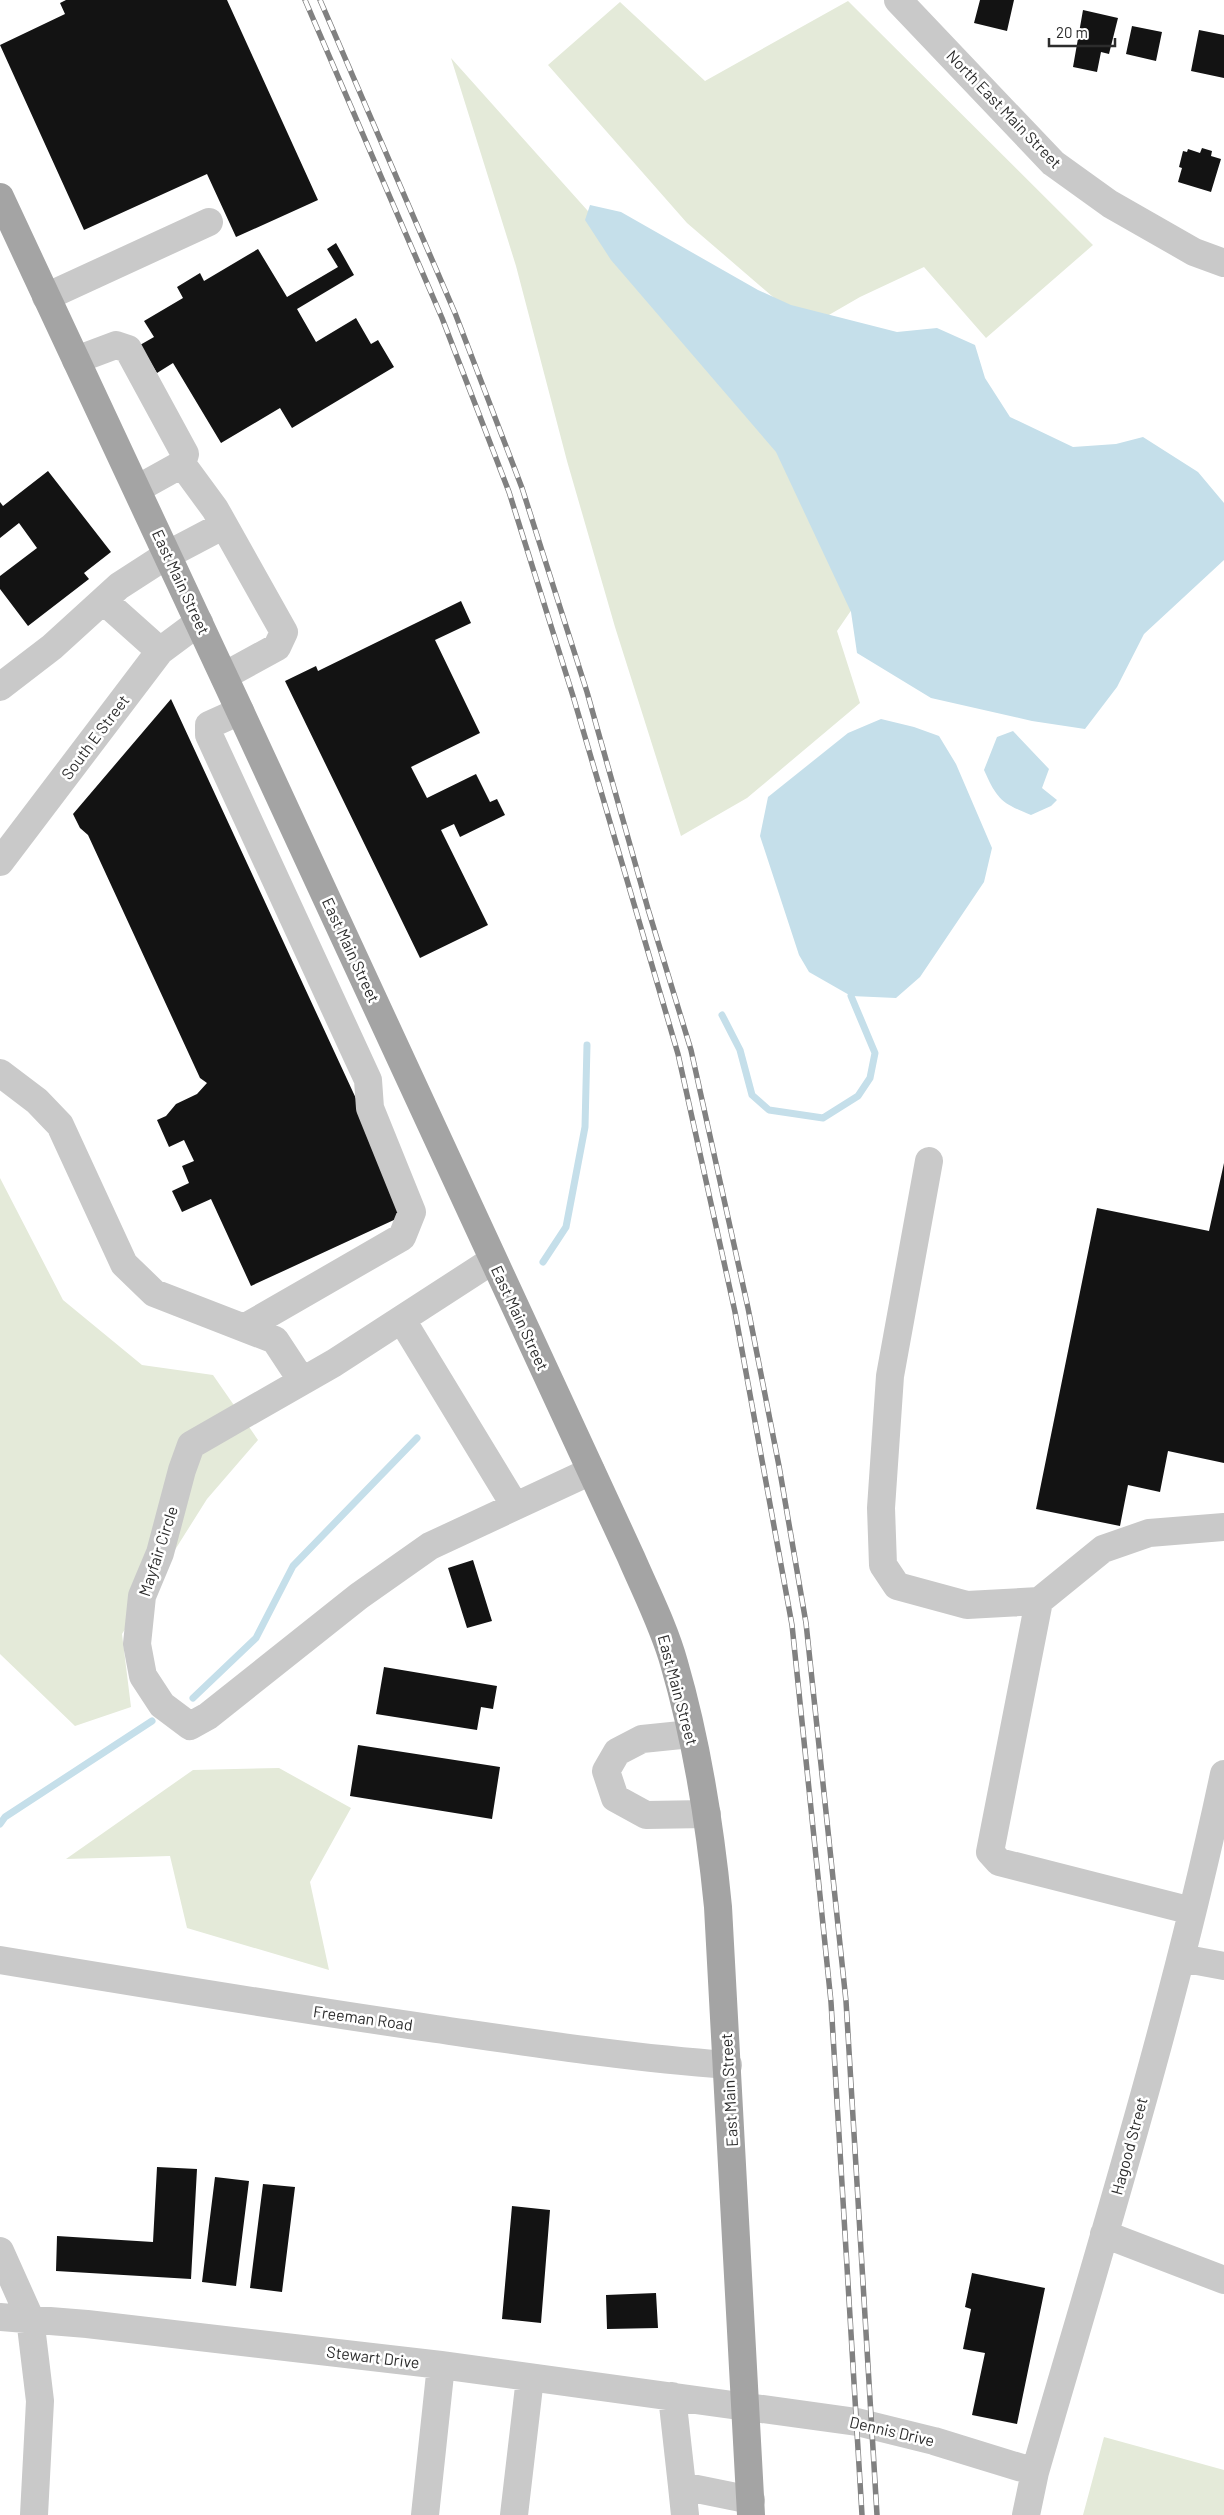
<svg xmlns="http://www.w3.org/2000/svg" width="1224" height="2515" font-family="Barlow,sans-serif">
<style>
.green{fill:#e4ead9}
.water{fill:#c5dfea}
.lines{fill:none;stroke-linecap:round;stroke-linejoin:round}
.stream{stroke:#c5dfea;stroke-width:7}
.building{fill:#131313}
.minor{stroke:#c9c9c9;stroke-width:28}
.major{stroke:#a4a4a4;stroke-width:28}
.rail-casing{stroke:#818181;stroke-width:5.5}
.rail{stroke:#fff;stroke-width:4;stroke-dasharray:11;stroke-linecap:butt}
.labels{text-anchor:middle;stroke-width:5;stroke-linejoin:round;paint-order:stroke}
.street-label{font-size:16px;fill:#2c2c2c;stroke:#fff}
</style>
<rect width="100%" height="100%" fill="#fff"/>
<path class="green" d="M 848,1 L 1093,245 L 986,338 L 924,267 L 860,297 L 808,327 L 687,223 L 548,65 L 620,2 L 705,81 Z
M 451,58 L 647,277 L 872,580 L 837,631 L 860,703 L 747,798 L 681,836 L 615,627 L 567,461 L 516,266 Z
M 0,1178 L 63,1300 L 142,1365 L 213,1375 L 258,1440 L 207,1499 L 122,1634 L 131,1707 L 75,1726 L 0,1654 Z
M 279,1768 L 351,1808 L 310,1882 L 329,1970 L 187,1928 L 170,1856 L 66,1859 L 193,1770 Z
M 1104,2437 L 1224,2470 L 1224,2515 L 1083,2515 Z"/>
<path class="water" d="M 590,205 L 621,212 L 758,290 L 791,305 L 897,332 L 937,328 L 975,345 L 985,378 L 1010,417 L 1073,447 L 1116,444 L 1143,437 L 1198,472 L 1224,503 L 1224,560 L 1144,634 L 1117,687 L 1085,729 L 1032,721 L 931,698 L 857,653 L 851,612 L 776,452 L 611,260 L 585,220 Z
M 881,719 L 914,727 L 939,736 L 956,764 L 992,848 L 984,882 L 920,977 L 896,998 L 851,996 L 809,972 L 799,955 L 760,836 L 768,797 L 848,733 Z
M 1013,731 L 1049,769 L 1042,788 L 1057,800 L 1051,806 L 1031,815 C 1001,803 997,799 984,770 L 997,737 Z"/>
<g class="lines">
<path class="stream" d="M 722,1015 L 740,1050 L 752,1095 L 769,1110 L 823,1118 L 858,1096 L 870,1078 L 875,1053 L 851,996
M 543,1262 L 566,1227 L 585,1127 L 587,1045
M 193,1698 L 256,1638 L 293,1566 L 417,1438
M 0,1824 L 5,1817 L 152,1721"/>
</g>
<path class="building" d="M 66,0 L 227,0 L 318,200 L 236,237 L 207,174 L 84,230 L 0,45 L 65,14 L 60,3 Z
M 980,0 L 1014,0 L 1007,31 L 974,23 Z
M 1083,10 L 1118,18 L 1109,54 L 1101,52 L 1097,72 L 1073,67 Z
M 1132,26 L 1162,32 L 1156,61 L 1126,54 Z
M 1199,30 L 1224,35 L 1224,78 L 1191,71 Z
M 1202,148 L 1212,151 L 1211,156 L 1221,159 L 1211,192 L 1178,182 L 1182,168 L 1179,167 L 1183,151 L 1187,152 L 1188,149 L 1200,153 Z
M 336,243 L 354,275 L 297,309 L 316,342 L 356,318 L 371,344 L 378,340 L 394,367 L 292,428 L 280,408 L 221,443 L 173,363 L 157,373 L 140,345 L 154,337 L 144,321 L 183,298 L 177,287 L 200,273 L 204,281 L 258,249 L 287,297 L 338,267 L 327,249 Z
M 48,471 L 111,552 L 84,573 L 89,579 L 28,626 L 0,589 L 0,576 L 37,548 L 19,523 L 0,538 L 0,502 L 3,506 Z
M 461,601 L 471,623 L 435,640 L 480,733 L 411,767 L 427,798 L 476,774 L 490,802 L 497,799 L 505,815 L 460,837 L 454,824 L 441,830 L 488,925 L 420,958 L 285,681 L 316,666 L 318,671 Z
M 171,699 L 409,1213 L 251,1286 L 211,1199 L 182,1212 L 172,1191 L 189,1183 L 182,1166 L 194,1161 L 184,1140 L 169,1147 L 157,1120 L 166,1116 L 176,1104 L 197,1094 L 207,1083 L 200,1078 L 88,835 L 80,828 L 73,814 Z
M 1224,1163 L 1224,1463 L 1168,1451 L 1160,1492 L 1128,1485 L 1120,1526 L 1036,1509 L 1097,1208 L 1209,1231 Z
M 473,1560 L 492,1621 L 467,1628 L 448,1568 Z
M 384,1667 L 497,1686 L 493,1709 L 481,1707 L 477,1730 L 376,1714 Z
M 358,1745 L 500,1767 L 492,1819 L 350,1796 Z
M 157,2167 L 197,2169 L 191,2279 L 56,2271 L 57,2236 L 153,2242 Z
M 215,2177 L 249,2181 L 236,2286 L 202,2282 Z
M 263,2184 L 295,2187 L 282,2292 L 250,2288 Z
M 512,2206 L 550,2210 L 541,2323 L 502,2319 Z
M 972,2273 L 1045,2288 L 1017,2424 L 972,2415 L 985,2353 L 963,2349 L 971,2309 L 965,2307 Z
M 656,2293 L 658,2328 L 607,2329 L 606,2295 Z"/>
<g class="lines">
<path class="minor" d="M 898,0 L 1053,163 L 1110,204 L 1194,252 L 1224,263
M 46,297 L 209,222
M 76,360 L 116,345 L 128,349 L 185,454 L 182,464 L 137,489
M 182,464 L 215,509 L 284,632 L 277,647 L 224,676
M 104,601 L 160,651
M 0,687 L 52,647 L 119,586 L 167,555 L 224,525
M 240,711 L 209,725 L 209,735 L 368,1080 L 370,1108 L 412,1212 L 402,1237 L 244,1328
M 0,862 L 160,651 L 199,622
M 0,1073 L 37,1101 L 60,1125 L 124,1264 L 154,1293 L 275,1340 L 302,1381
M 929,1161 L 890,1376 L 881,1508 L 883,1565 L 897,1586 L 967,1605 L 1039,1601 L 1103,1549 L 1149,1533 L 1224,1527
M 493,1260 L 334,1363 L 191,1445 L 182,1470 L 160,1553 L 142,1596 L 137,1644 L 143,1676 L 162,1705 L 190,1726 L 208,1716 L 359,1596 L 430,1546 L 591,1471
M 402,1320 L 515,1506
M 1039,1601 L 990,1852 L 999,1862 L 1192,1911
M 691,1734 L 642,1739 L 617,1752 L 606,1771 L 615,1798 L 646,1815 L 707,1814
M 1181,1958 L 1224,1966
M 0,1960 C 145,1984 290,2008 436,2029 C 533,2043 630,2058 728,2065
M 1104,2234 L 1224,2280
M 0,2251 L 30,2318 L 40,2401 L 34,2515
M 0,2317 L 87,2324 L 441,2365 L 857,2422 L 934,2441 L 1035,2472
M 672,2396 L 682,2486
M 425,2515 L 441,2365
M 514,2515 L 530,2378
M 685,2515 L 682,2486 L 751,2500
M 1026,2515 L 1035,2472 C 1102,2241 1174,2010 1224,1774"/>
<path class="major" d="M 0,197 L 240,711 L 631,1557 C 646,1592 664,1627 674,1663 C 697,1742 710,1825 718,1907 L 751,2515"/>
<g class="rail-casing">
<path id="rail" d="M 305,0 L 442,318 L 509,492 L 573,696 L 678,1054 L 735,1312 L 792,1625 L 831,2002 L 862,2515
M 320,0 L 455,313 L 522,488 L 587,692 L 648,909 L 691,1050 L 748,1308 L 779,1466 L 806,1623 L 846,2001 L 877,2515"/>
</g>
<use href="#rail" class="rail"/>
</g>
<g class="labels">
<g class="street-label">
<text transform="translate(1004 109) rotate(46)" y="6">North East Main Street</text>
<text transform="translate(181 582) rotate(65)" y="6">East Main Street</text>
<text transform="translate(95 737) rotate(-53)" y="6">South E Street</text>
<text transform="translate(351 950) rotate(65)" y="6">East Main Street</text>
<text transform="translate(520 1318) rotate(65)" y="6">East Main Street</text>
<text transform="translate(158 1551) rotate(-72)" y="6">Mayfair Circle</text>
<text transform="translate(678 1690) rotate(75)" y="6">East Main Street</text>
<text transform="translate(363 2018) rotate(8)" y="6">Freeman Road</text>
<text transform="translate(729 2090) rotate(-93)" y="6">East Main Street</text>
<text transform="translate(1129 2146) rotate(-75)" y="6">Hagood Street</text>
<text transform="translate(373 2357) rotate(7)" y="6">Stewart Drive</text>
<text transform="translate(892 2431) rotate(13)" y="6">Dennis Drive</text>
</g>
</g>
<path d="M1049 38v8h66v-8" fill="none" stroke="#2c2c2c" stroke-width="2.5"/>
<text x="1056" y="38" font-size="15" fill="#2c2c2c" stroke="#ffffff" stroke-width="4" paint-order="stroke">20 m</text>
</svg>
